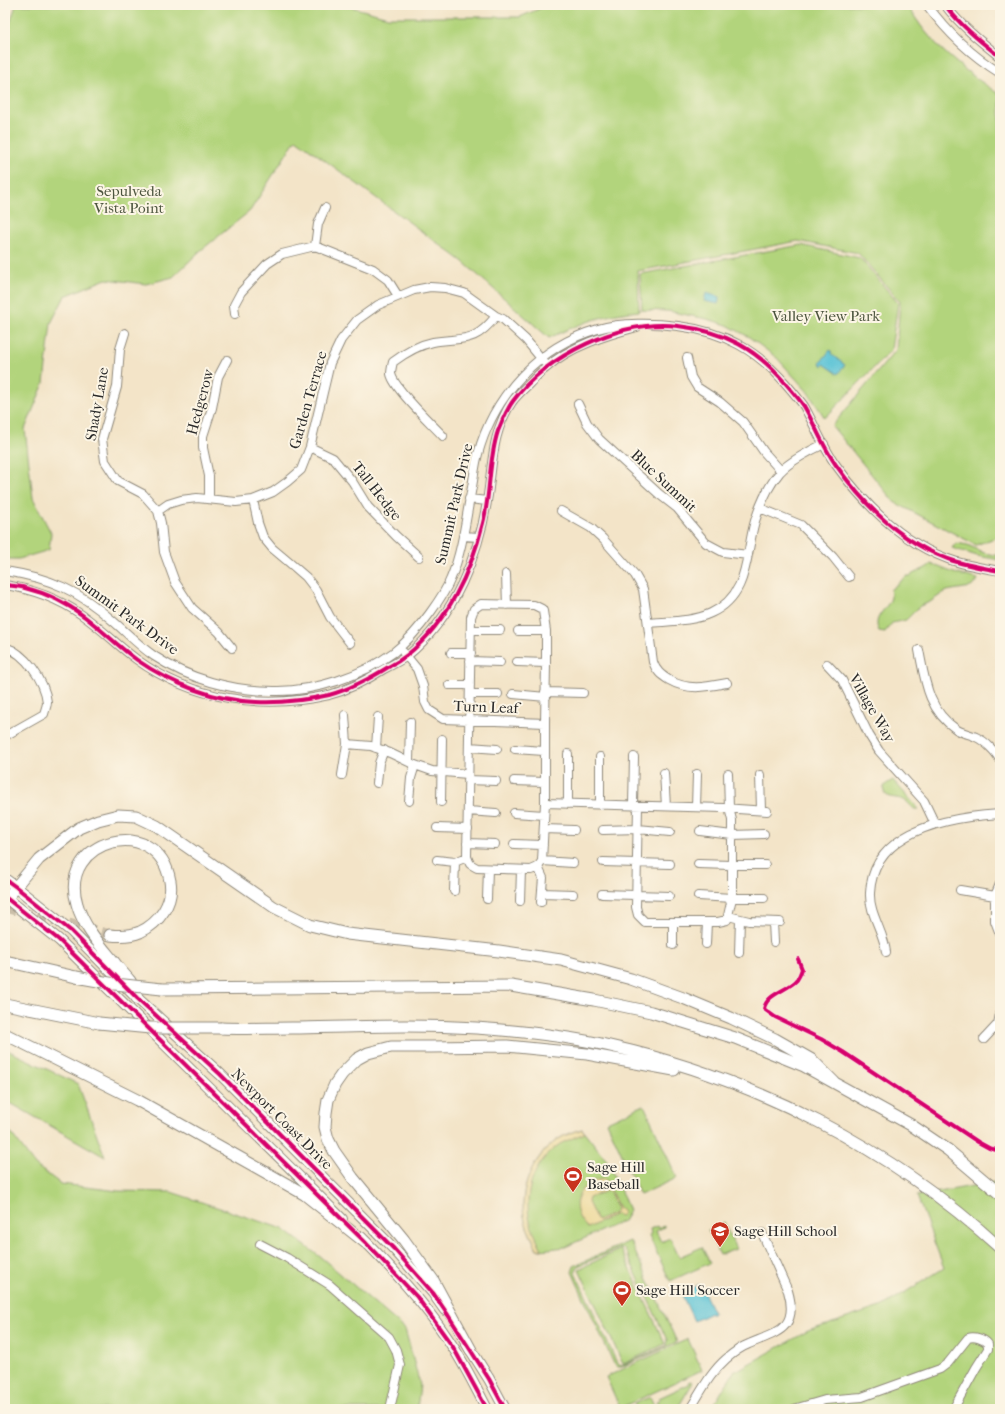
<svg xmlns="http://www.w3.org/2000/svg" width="1005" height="1414" font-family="'IM FELL French Canon',serif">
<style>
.green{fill:#b2d47c;stroke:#6e8054;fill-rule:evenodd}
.sand{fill:#eeda9e;stroke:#8c8264;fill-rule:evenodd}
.water{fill:#5ac3d6;stroke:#427780}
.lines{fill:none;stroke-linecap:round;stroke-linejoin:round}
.highway-tunnel{stroke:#cbbfa9;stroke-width:11;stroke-dasharray:11 5.5;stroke-linecap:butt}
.minor-casing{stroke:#8f887a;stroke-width:10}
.major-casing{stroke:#8f887a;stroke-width:12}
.highway-casing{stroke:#8f887a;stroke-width:13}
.minor{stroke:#fff;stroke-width:8}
.major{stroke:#fff;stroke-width:10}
.highway{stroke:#fff;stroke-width:11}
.highway-bridge-casing{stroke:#8f887a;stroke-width:13;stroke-linecap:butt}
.highway-bridge{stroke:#fff;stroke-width:11}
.cycleway-casing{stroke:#fcf5e5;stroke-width:6}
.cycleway{stroke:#d6006c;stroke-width:4}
.labels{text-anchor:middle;stroke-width:4;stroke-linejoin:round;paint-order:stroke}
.park-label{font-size:15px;fill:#4d553f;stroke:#fcf5e5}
.street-label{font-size:15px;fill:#2b2b2b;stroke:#fcf5e5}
.poi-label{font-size:15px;fill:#2b2b2b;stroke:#fcf5e5;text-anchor:start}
</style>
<rect width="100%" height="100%" fill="#fcf5e5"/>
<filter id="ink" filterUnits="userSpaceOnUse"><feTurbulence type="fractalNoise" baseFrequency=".025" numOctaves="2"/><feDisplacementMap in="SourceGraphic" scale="8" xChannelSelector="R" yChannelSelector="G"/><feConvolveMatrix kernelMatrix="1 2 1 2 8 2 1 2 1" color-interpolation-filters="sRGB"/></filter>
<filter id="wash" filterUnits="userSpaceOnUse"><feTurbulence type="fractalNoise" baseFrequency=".012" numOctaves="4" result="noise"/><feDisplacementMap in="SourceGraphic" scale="16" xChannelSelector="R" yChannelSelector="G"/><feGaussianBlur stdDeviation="0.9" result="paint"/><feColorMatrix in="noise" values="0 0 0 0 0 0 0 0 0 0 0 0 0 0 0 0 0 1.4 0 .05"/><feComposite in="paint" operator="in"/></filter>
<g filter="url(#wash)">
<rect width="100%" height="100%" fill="#f3e4c8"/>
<path class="green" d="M 16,5 L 344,5 L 388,17 L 520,17 L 548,5 L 908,5 C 928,44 964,70 1000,95 L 1000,536 L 976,545 L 894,502 L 832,426 L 896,350 L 900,302 L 858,253 L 798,241 L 638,271 L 639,311 C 604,314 581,323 549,338 L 462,261 L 296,139 L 250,211 L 200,251 L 173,277 L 146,284 L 106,279 L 65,296 L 51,323 L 44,383 L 25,429 L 33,498 L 51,533 L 49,550 L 19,559 L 5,559 L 5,38 Z
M 801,245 L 860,258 L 898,303 L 891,350 L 825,418 L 807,391 L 777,358 L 749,337 L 727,325 L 707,319 L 668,311 L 642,310 L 640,274 Z
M 956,543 L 968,545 L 984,553 L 1000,556 L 1000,560 L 977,556 L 952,548 Z
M 931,564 L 954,573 L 978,579 L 976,583 L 971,587 L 946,591 L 930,602 L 920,606 L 906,620 L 892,623 L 885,632 L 879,631 C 871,616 889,609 891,597 C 891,597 891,591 890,590 L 907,576 L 910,576 C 916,571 925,570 931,564 Z
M 893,780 L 915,805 L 918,809 L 914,809 C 911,806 908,802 904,800 C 898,797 887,799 884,792 C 882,785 888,783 893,780 Z
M 5,1049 L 78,1084 L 105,1157 L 5,1100 Z
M 644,1105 L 677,1178 L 640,1195 L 607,1122 Z
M 5,1125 L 35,1165 L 61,1184 L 118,1191 L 171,1192 L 283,1229 L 323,1259 L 405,1329 L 420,1385 L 417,1409 L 5,1409 Z
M 582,1129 L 608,1162 L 629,1210 L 625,1220 L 565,1247 L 540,1250 L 537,1249 C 533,1240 528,1231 525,1221 C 518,1191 532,1158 557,1140 C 564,1135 574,1132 582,1129 Z
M 1000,1181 L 1000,1409 L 711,1409 L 734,1372 L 808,1331 L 883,1306 L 944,1268 L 917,1196 Z
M 724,1223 L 736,1249 L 720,1255 L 708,1230 Z
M 664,1225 L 664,1227 L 656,1231 L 661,1242 L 670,1238 L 679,1257 L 702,1247 L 710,1263 L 670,1281 L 649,1236 L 651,1233 L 650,1229 L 657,1226 L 658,1228 Z
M 630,1241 L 677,1342 L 622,1367 L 618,1367 L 614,1364 L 572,1272 L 574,1266 ZM 620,1248 L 624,1248 L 625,1250 L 667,1340 L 666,1346 L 621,1366 L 617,1363 L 575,1272 L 578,1266 Z
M 621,1249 L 665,1344 L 623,1364 L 579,1269 Z
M 688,1339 L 702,1370 L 620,1408 L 606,1377 Z
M 691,1381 L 692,1384 L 677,1409 L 659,1409 L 656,1401 L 660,1400 L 659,1398 L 689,1384 L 688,1382 Z
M 650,1397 L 656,1409 L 637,1409 L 634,1404 Z"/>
<path class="sand" d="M 582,1129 L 585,1133 C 577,1136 568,1140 560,1144 C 534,1161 523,1193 530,1222 C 533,1232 538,1241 542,1250 L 537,1249 C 533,1240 528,1231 525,1221 C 518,1191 532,1158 557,1140 C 564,1135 574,1132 582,1129 Z
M 605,1179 L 619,1208 L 623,1210 L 623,1214 L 620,1216 L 616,1214 L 588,1228 C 566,1210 577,1180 605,1179 ZM 606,1191 L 610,1192 L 617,1209 L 615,1213 L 599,1220 L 596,1219 L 588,1202 L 589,1198 Z"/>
<path class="water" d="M 706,293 L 720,297 L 718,304 L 704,301 Z
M 830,350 L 832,352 L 831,354 L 845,365 L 838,374 L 824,364 L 822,366 L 820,363 Z
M 700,1284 L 714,1313 L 712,1315 L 711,1313 L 694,1321 L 681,1293 Z"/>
</g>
<g filter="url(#ink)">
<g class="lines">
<path class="highway-tunnel" d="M 5,907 L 110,935"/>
<g class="minor-casing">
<path id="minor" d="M 927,5 C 947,32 971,55 1000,73
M 945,5 C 960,25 980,41 1000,57
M 315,246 L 318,224 L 325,208
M 235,314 L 234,305 L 241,292 L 267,264 L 282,254 L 315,246 L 373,269 L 388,280 L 398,296
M 125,333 L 120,349 L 117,387 L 102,439 L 105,461 L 118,481 L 143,494 L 158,511 L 161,523 L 164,552 L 175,582 L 192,608 L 219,632 L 232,648
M 687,358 L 691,377 L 697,387 L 720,402 L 743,422 L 764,452 L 781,471
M 578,404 L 587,423 L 599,439 L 659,494 L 677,508 L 706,543 L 723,552 L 748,555
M 443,436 C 431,423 394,389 391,374 C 391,370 392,366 393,362 C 405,353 418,345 433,342 C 464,337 474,344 496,316
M 310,447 L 333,458 L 352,481 L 368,507 L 396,536 L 419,557
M 209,499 L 209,476 L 203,448 L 203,436 L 212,408 L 218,377 L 227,360
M 469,499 L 487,501
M 253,500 L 258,523 L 263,537 L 272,548 L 291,564 L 306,577 L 316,590 L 330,617 L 350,643
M 760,508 L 801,525 L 833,557 L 849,577
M 158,511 L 168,504 L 181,500 L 197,498 L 236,502 L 253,500 L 273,492 L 287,482 L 301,470 L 310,447 L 330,363 L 341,340 L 357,320 L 378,305 L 414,290 L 430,287 L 445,288 L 464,293 L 496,316 L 503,319 L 526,340 L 544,362
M 561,511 L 591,528 L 603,539 L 635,575 L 643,589 L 653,662 C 656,671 661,675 669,680 C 688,691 706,687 727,683
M 463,536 L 479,537
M 5,571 C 50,578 78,590 113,621 C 126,632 139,646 154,656 C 189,679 232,691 274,691 C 314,692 362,676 394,652 C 408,641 420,627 430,613 C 438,602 446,591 451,578 C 463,549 466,517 472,487 C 474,476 475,464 478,454 C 494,395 539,346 598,329 C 621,322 655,323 678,326 C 725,332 757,350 787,385 C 793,392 799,399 804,406 C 815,426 823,447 836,465 C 865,505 901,542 948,559 C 964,565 983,568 1000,571
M 506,574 L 507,605
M 5,585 C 32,589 59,599 82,615 C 101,628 117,645 136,659 C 192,700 262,710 329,695 C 348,690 367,680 384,669 C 392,665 400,661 407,656 C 454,618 480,553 488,495 C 493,461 492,432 512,402 C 517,395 524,389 530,383 C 535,378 540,372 546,368 C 570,346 607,335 637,327
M 481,604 L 534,605 L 542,609 L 543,611 L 546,631 L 546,663 L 545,723 L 545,803 L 542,861 L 538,867 L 531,870 L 477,868 L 470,864 L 467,857 L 471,617 L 474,609 Z
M 648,623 C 668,621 692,622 711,613 C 750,595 745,555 755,521 C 760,505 769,485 780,472 C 789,462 811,450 824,444
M 471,630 L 500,630
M 518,631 L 546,631
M 5,647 C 25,653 45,681 47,702 C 47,706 45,710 44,714 L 5,736
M 919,650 C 925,681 928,710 956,729 C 961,733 970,734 976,737 C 985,741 996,752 1000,760
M 403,652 L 417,669 L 423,686 L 425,702 L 429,710 L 443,719 L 545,723
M 451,653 L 471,653
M 470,661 L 500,662
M 517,662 L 546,663
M 827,664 L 842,680 L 869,735 L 879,751 L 924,801 L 935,824
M 449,685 L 470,685
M 545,692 L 583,693
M 470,694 L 498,694
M 513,694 L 546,697
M 347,744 L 371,746 L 390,753 L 415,765 L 432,771 L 468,774
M 469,747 L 497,749
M 376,748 L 378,717
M 515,749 L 544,751
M 409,762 L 410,722
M 664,773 L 666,806
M 342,775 L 347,744 L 345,715
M 760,775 L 761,810
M 468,780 L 496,781
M 514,781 L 544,782
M 377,783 L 379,763 L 384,750
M 409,801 L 411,778 L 415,765
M 441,802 L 442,739
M 545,803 L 723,808 L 767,811
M 568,804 L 568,754
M 600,805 L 600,757
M 633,805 L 634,757
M 638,806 L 636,907 L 638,915 L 645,922 L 718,922 L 727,920 L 732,898 L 732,820 L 729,808 L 728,774
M 696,807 L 697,774
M 468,811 L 496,813
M 514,813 L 544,815
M 437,828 L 468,829
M 544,829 L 574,830
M 603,830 L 638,829 L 670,832
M 700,831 L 732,835 L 764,834
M 467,843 L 495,844
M 514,844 L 543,845
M 437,860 L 455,862 L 467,857
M 542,861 L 573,863
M 603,862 L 670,864
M 698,864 L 731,865 L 765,865
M 538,867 L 543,878 L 541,902
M 1000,884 L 995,896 L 995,921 L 1000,934
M 960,890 L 995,896
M 454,891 L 455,862
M 542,893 L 573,894
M 602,894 L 669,896
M 698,896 L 732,898 L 764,898
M 487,899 L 488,869
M 520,901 L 521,870
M 728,916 L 749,921 L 780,922
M 773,922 L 774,942
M 706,944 L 707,922
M 673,945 L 673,922
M 886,952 C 884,932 869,914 870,893 C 873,829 950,817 1000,814
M 739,953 L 740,919
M 984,1039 L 998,1024 L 1000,1014
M 260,1244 L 287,1258 L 330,1285 L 389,1337 L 396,1350 L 400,1365 L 390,1409
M 690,1409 C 701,1392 710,1373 726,1359 C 733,1353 741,1347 749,1344 C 777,1332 799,1329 788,1291 L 762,1233
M 794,1409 L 825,1400 L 862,1397 L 940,1369 L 948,1363 L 968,1338 C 975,1336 984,1339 988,1344 L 988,1349 L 976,1368 L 955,1406 L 952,1409"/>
</g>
<g class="major-casing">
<path id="major" d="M 5,879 L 16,887 L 71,931 L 137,998 L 220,1074 L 394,1249 L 433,1293 L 445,1310
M 5,897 L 59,940 L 342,1219
M 361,1237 C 395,1271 428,1307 453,1347 C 466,1367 476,1388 487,1409
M 467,1344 L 489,1379 L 505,1409"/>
</g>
<g class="highway-casing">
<path id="highway" d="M 7,898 L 39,859 L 79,828 L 98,820 L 118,815 L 136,816 L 157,826 L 274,907 L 310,925 L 347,934 L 499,951 L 561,960 L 631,979 L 683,998 L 731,1018 L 775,1039 L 812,1060 L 834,1082
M 110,935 C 120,936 131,936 140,932 C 159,923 174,903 170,881 C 158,812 57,839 77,904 C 83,926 100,945 114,962 C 119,969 125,975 130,981 C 133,986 135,992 137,998
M 5,961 L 76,977
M 162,989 L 511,986 L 594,1000 L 651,1012 L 735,1038 L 804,1066 L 911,1125 L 948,1150 L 1000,1194
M 5,1004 L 99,1023
M 221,1028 C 244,1029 268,1028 292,1028 C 353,1027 415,1024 476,1028 C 521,1031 566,1036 610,1046 C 754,1078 891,1148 1000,1248
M 5,1034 L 137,1100 L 304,1194 L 366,1243
M 471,1350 L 433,1280 L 404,1240 L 353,1178 L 334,1151 L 328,1139 L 325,1127 L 326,1113 L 328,1100 L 335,1084 L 342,1074 L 357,1059 L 368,1053 L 391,1047 L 431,1047 L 507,1046 L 587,1054 L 674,1070"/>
</g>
<use href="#minor" class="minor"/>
<use href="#major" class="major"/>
<use href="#highway" class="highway"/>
<g class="highway-bridge-casing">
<path id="highway-bridge" d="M 76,977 L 115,984 L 162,989
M 99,1023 L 150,1028 L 221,1028"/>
</g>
<use href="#highway-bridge" class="highway-bridge"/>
<g class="cycleway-casing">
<path id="cycleway" d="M 945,5 C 960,25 980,41 1000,57
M 5,585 C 11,586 19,586 25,588 C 46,593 68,604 85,617 C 103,631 119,647 137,660 C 170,683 215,701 256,702 C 279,703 307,700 329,695 C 351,689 371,678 390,666 C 396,663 402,659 407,655 C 447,623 471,572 483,523 C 491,493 488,461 498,431 C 502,421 507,409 513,401 C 547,355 621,319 678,326 C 724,331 757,349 787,385 C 793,392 799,399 804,406 C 815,425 823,447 836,465 C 864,505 901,542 948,559 C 964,565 983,568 1000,571
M 5,879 L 16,887 L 71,931 L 137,998 L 220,1074 L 394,1249 L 433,1293 L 448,1315 L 489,1379 L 505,1409
M 5,897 L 59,940 L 366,1243 L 417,1297 L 453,1347 L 487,1409
M 798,959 L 802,969 C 801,972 799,977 797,980 C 787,991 766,994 764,1009 L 775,1017 L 821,1039 L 843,1052 L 978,1142 L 989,1148 L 1000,1151"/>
</g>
<use href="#cycleway" class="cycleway"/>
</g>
</g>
<defs>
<g id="stadium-pin" transform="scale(1)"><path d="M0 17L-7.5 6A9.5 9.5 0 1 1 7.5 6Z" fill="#c8321e" stroke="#fcf5e5"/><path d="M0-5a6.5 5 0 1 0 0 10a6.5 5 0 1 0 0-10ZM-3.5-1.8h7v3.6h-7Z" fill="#fff"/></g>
<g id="school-pin" transform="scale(1)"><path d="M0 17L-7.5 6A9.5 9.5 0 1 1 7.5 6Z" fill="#c8321e" stroke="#fcf5e5"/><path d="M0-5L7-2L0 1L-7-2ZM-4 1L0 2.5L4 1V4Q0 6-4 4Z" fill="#fff"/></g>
</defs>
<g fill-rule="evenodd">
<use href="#stadium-pin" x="573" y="1176"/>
<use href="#school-pin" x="720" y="1231"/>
<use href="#stadium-pin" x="622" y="1290"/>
</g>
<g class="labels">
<g class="park-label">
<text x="129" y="196">Sepulveda<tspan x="129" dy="17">Vista Point</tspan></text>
<text x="826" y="321">Valley View Park</text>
</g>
<g class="street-label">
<text transform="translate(308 400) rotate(-74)" y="5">Garden Terrace</text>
<text transform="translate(200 402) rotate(-75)" y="5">Hedgerow</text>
<text transform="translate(97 404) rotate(-80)" y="5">Shady Lane</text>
<text transform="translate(664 481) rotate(43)" y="5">Blue Summit</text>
<text transform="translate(377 491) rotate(52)" y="5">Tall Hedge</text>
<text transform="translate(454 504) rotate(-77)" y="5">Summit Park Drive</text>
<text transform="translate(127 615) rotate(36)" y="5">Summit Park Drive</text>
<text transform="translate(486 707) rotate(2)" y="5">Turn Leaf</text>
<text transform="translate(872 708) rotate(60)" y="5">Village Way</text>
<text transform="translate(282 1119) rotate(45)" y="5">Newport Coast Drive</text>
</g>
<g class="poi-label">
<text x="587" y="1172">Sage Hill<tspan x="587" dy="17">Baseball</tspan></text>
<text x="734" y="1236">Sage Hill School</text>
<text x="636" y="1295">Sage Hill Soccer</text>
</g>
</g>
<rect width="1005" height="1414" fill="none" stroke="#fcf5e5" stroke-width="20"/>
</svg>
